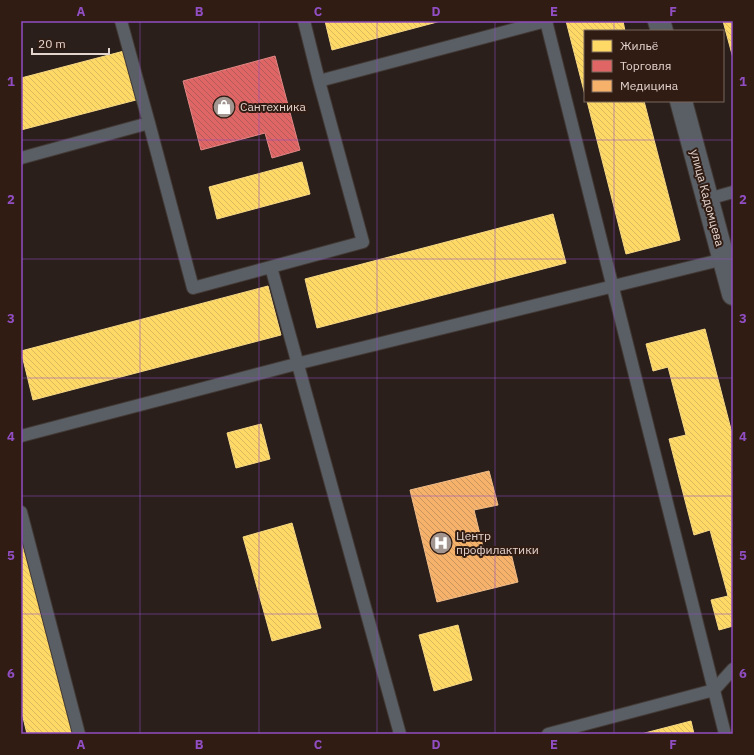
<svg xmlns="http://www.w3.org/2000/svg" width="754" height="755" font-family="'IBM Plex Sans',sans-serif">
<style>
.homes{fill:url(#homes-back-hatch);stroke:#f7d885}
.shops{fill:url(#shops-back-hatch);stroke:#e18785}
.health{fill:url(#health-back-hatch);stroke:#f0bc89}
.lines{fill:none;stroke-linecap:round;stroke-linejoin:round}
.lane-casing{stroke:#423935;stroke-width:14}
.street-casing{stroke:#423935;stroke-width:24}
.lane{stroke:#5a5e65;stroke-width:12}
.street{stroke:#5a5e65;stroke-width:22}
.grid{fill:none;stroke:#904ec2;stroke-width:1;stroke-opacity:0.55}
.labels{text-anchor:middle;stroke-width:4;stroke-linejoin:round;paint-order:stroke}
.poi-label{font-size:12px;fill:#e3d4ce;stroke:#311c13;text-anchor:start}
.street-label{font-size:12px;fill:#e3d4ce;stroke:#311c13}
.neatline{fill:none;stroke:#904ec2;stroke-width:1.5}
.grid-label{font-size:13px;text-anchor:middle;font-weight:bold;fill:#904ec2}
</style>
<defs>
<pattern id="homes-back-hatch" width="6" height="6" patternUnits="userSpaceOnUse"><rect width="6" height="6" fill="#ffd966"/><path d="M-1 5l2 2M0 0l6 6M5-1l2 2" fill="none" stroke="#daba5e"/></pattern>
<pattern id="shops-back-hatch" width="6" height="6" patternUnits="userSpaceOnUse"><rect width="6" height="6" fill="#e06666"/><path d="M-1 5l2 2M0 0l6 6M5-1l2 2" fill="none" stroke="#b15b5a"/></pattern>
<pattern id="health-back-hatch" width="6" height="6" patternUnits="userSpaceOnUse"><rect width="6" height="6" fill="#f6b26b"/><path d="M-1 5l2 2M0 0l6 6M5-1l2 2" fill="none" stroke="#ca9660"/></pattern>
</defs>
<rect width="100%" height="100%" fill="#2a1f1a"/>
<path class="homes" d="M 325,21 L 441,21 L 332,50 Z
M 566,21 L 623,21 L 625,31 L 585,31 L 585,95 Z
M 723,21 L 733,21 L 733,58 Z
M 124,51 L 136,100 L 21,130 L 21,78 Z
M 587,101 L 644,101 L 680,240 L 626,254 Z
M 302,162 L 310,194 L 217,219 L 209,187 Z
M 553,214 L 566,263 L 317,328 L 305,279 Z
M 268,286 L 281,335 L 33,400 L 21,351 Z
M 705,329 L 733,437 L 733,626 L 719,630 L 711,600 L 728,596 L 710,530 L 694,535 L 669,439 L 686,435 L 668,367 L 653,371 L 646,344 Z
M 261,424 L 270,459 L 236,468 L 227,433 Z
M 292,523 L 321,628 L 272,641 L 243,537 Z
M 21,531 L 74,734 L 27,734 L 21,709 Z
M 458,625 L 472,680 L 434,691 L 419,635 Z
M 691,721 L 694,734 L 641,734 Z"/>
<path class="shops" d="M 275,56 L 300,150 L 272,158 L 265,133 L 201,150 L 183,81 Z"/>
<path class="health" d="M 489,471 L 498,505 L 474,510 L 485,555 L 510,549 L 518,582 L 437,602 L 410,490 Z"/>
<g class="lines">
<g class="lane-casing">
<path id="lane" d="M 304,21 L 319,81 L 546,21
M 546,21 L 725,734
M 149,123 L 193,288 L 363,242 L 319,81
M 21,158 L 149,123 L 121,21
M 708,199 L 733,192
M 271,267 L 400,734
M 21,436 L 296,364 L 724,259
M 21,512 L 79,734
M 548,734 L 714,690 L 733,669"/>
</g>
<g class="street-casing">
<path id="street" d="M 659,21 L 662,31
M 681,101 L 733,294"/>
</g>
<use href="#lane" class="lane"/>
<use href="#street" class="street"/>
</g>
<path class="grid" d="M 140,21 L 140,734M 259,21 L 259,734M 377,21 L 377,734M 495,21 L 495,734M 614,21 L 614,31M 614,101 L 614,734M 21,140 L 733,140M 21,259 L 733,259M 21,378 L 733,378M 21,496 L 733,496M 21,614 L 733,614"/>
<defs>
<g id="shop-disc" transform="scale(1.15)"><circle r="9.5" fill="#a2958f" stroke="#311c13"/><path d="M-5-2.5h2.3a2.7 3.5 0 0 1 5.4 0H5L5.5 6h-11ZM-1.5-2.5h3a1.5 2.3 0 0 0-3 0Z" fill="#fff"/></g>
<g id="hospital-disc" transform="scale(1.15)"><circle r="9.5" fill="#a2958f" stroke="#311c13"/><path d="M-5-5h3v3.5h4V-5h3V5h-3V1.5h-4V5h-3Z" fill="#fff"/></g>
</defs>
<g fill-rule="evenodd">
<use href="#shop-disc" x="224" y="107"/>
<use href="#hospital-disc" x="441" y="543"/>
</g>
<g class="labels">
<g class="poi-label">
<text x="240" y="111">Сантехника</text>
<text x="456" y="540">Центр<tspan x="456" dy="14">профилактики</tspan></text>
</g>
<g class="street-label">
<text transform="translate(707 198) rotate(75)" y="4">улица Кадомцева</text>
</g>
</g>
<rect width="754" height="755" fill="none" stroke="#311c13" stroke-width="44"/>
<rect x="584" y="30" width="140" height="72" fill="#311c13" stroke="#78665e"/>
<rect x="592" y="40" width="20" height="12" fill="#ffd966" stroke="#78665e"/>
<text x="620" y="50" font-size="12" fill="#e3d4ce">Жильё</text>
<rect x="592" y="60" width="20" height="12" fill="#e06666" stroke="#78665e"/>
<text x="620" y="70" font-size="12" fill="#e3d4ce">Торговля</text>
<rect x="592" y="80" width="20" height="12" fill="#f6b26b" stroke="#78665e"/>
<text x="620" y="90" font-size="12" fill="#e3d4ce">Медицина</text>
<path d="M32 48v6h77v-6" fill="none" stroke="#e3d4ce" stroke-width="2"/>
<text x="38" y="48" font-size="12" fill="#e3d4ce" stroke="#311c13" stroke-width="3" paint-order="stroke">20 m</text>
<rect x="22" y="22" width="710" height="711" class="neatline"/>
<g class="grid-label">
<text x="81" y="16">A</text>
<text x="199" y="16">B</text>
<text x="318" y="16">C</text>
<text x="436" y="16">D</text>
<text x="554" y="16">E</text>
<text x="673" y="16">F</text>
<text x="11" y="86">1</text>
<text x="743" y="86">1</text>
<text x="11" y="204">2</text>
<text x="743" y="204">2</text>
<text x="11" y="323">3</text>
<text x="743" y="323">3</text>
<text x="11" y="441">4</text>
<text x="743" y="441">4</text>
<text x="11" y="560">5</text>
<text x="743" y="560">5</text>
<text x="11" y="678">6</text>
<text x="743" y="678">6</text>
<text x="81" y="749">A</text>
<text x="199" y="749">B</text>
<text x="318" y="749">C</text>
<text x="436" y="749">D</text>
<text x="554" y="749">E</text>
<text x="673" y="749">F</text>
</g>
</svg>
